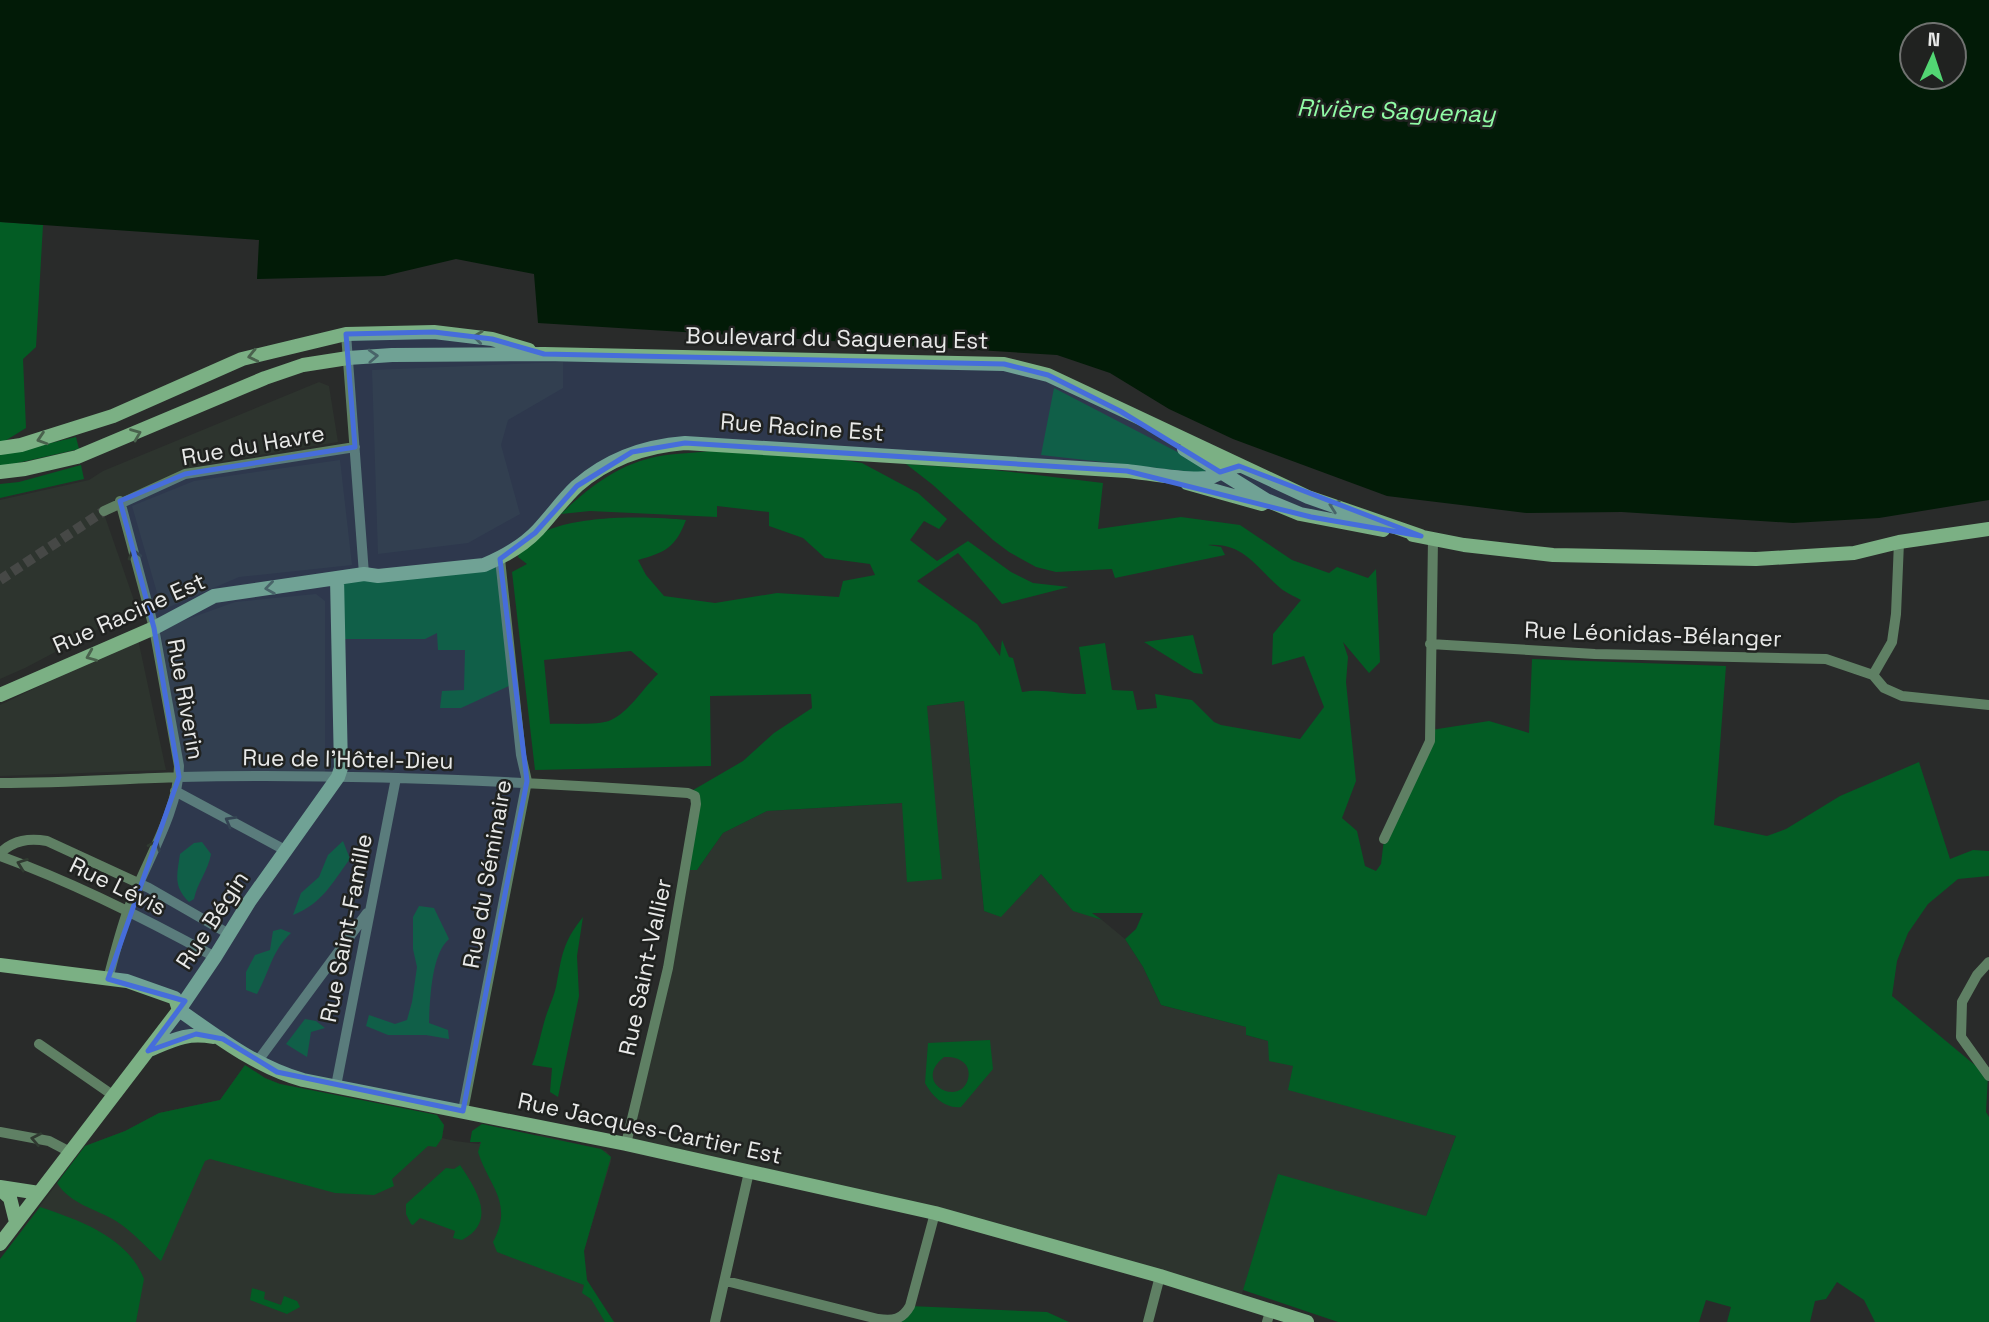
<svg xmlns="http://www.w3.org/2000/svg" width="1989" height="1322" font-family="'Space Grotesk',sans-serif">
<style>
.built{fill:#2d342e}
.green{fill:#035c24;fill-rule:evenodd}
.water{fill:#021b07;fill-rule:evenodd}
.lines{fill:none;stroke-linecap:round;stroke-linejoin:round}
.street-tunnel{stroke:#464846;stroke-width:10;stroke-dasharray:10 5;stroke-linecap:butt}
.street{stroke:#5f8064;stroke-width:10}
.secondary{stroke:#7bb084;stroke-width:14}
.oneway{stroke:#49624d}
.oneway2{stroke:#303a31}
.marked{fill:#466ddb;fill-opacity:0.2;stroke:#466ddb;stroke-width:5;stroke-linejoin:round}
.labels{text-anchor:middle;stroke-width:5;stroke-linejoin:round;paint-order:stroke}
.street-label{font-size:23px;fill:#e8e9e8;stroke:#202220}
.water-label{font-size:24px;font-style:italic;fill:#91fca6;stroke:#202220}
</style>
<rect width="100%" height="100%" fill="#292b2a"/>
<path class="built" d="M 563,362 L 563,388 L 508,420 L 501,445 L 520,514 L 468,543 L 378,554 L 372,370 Z
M 319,382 L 329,386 L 338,442 L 195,466 L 102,508 L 137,609 L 25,668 L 0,679 L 0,500 L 89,480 L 103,471 Z
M 340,460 L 352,565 L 239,577 L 162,610 L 132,506 L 194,481 Z
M 316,594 L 325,601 L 325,775 L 184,772 L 160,629 L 235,602 Z
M 138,639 L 166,770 L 0,776 L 0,705 Z
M 964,701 L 984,911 L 1001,916 L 1041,874 L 1073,910 L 1102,920 L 1125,939 L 1143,967 L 1161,1005 L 1246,1027 L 1246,1035 L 1268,1041 L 1293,1066 L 1393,1117 L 1456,1136 L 1426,1216 L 1243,1290 L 1240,1302 L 935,1213 L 626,1144 L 685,870 L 697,870 L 723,833 L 767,811 L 903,803 L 908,882 L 927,706 Z
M 245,1065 L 265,1078 L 280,1084 L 437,1115 L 444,1125 L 442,1138 L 455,1141 L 479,1144 L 481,1141 L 541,1135 L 606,1151 L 611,1157 L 611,1161 L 587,1240 L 584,1251 L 584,1266 L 587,1280 L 593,1292 L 614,1322 L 0,1322 L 0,1259 L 85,1146 L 125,1131 L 159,1113 L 220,1100 Z"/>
<path class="green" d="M 0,222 L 43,225 L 36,347 L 23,359 L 26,428 L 0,444 Z
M 1054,388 L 1187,457 L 1206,471 L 1201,473 L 1041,455 Z
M 76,437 L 79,449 L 0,467 L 0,455 Z
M 710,451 L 833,458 L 862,463 L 918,493 L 947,519 L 939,529 L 924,521 L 910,540 L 937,561 L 968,541 L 1011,572 L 1033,583 L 1069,587 L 1002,604 L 958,553 L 917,581 L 977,624 L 1000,656 L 1002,640 L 1009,657 L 1013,658 L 1022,692 C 1045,688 1062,695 1086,694 L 1079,647 L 1105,643 L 1112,690 L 1133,691 L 1137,710 L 1157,708 L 1155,694 L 1192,700 L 1214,722 L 1221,725 L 1300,739 L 1324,707 L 1304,656 L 1272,665 L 1273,634 L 1301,600 C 1294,596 1284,592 1278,586 C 1254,565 1243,543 1208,545 L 1221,547 L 1225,555 L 1115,578 L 1112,569 L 1056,572 L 1036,567 L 1009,552 L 993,540 L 933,485 L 906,464 L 994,470 L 1103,483 L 1098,529 L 1181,517 L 1240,525 L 1292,560 L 1329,573 L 1337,567 L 1368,578 L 1376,569 L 1380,662 L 1369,673 L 1343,642 L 1348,657 L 1346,682 L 1356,781 L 1342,818 L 1357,831 L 1365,866 L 1376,871 L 1381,864 L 1384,839 L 1431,730 L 1489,721 L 1529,733 L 1532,659 L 1726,666 L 1714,825 L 1767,836 L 1786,829 L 1840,796 L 1919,762 L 1950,859 L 1973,850 L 1989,851 L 1989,876 L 1958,879 L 1928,904 L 1908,933 L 1897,961 L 1892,996 L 1988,1076 L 1986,1112 L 1989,1117 L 1989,1322 L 1875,1322 L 1864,1300 L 1837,1282 L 1826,1299 L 1815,1301 L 1810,1322 L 1727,1322 L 1731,1307 L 1706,1300 L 1699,1322 L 1338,1322 L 1243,1290 L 1278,1174 L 1426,1216 L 1456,1136 L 1288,1090 L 1293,1066 L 1269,1061 L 1268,1041 L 1246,1035 L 1246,1027 L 1161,1005 L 1143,967 L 1125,939 L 1136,929 L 1143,913 L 1092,913 L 1102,920 L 1073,911 L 1041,874 L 1001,917 L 984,911 L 964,701 L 927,706 L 942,879 L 907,882 L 902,803 L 767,811 L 723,833 L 697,870 L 685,870 L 696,804 L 688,793 L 743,761 L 774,733 L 812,708 L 811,694 L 710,696 L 711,766 L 535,770 L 512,572 L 527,564 L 518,557 C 533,511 648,516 686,520 C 675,548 666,552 638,560 L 646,575 L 664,596 L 715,603 L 777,593 L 839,597 L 843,581 L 875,575 L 870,564 L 825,558 L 803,538 L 769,526 L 769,512 L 717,506 L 717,517 L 590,511 L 561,514 C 589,487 620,463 660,456 C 677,453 694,453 710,451 ZM 631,651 L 658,674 C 644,687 629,712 611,720 C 598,726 565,723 550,724 L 544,660 Z
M 81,465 L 84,479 L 0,498 L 0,484 L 19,482 Z
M 500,559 L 513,684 L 461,708 L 440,708 L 442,691 L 464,690 L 465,650 L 438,650 L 437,633 L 425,639 L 338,639 L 337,578 Z
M 1193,635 L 1203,674 L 1194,673 L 1144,642 Z
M 343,841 L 350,859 C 331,884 323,903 293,915 L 301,893 L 319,877 L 328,855 Z
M 202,842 L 211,854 C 208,871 197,883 194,899 L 189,902 C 173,886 177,875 180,854 L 194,843 Z
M 419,906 L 434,908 L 449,939 C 431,954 430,1001 429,1023 L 448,1030 L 449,1039 L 426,1035 L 388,1035 L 366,1026 L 369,1015 L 395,1024 L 407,1020 L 412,1002 L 417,967 L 413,949 L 413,917 Z
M 583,917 L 577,956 L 579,996 L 558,1097 L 550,1092 L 552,1068 L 532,1065 C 539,1048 541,1030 547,1013 C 550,1004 554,996 556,987 C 562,956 562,943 583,917 Z
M 281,929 L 291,933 C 272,950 269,973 257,994 L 246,990 L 246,972 L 255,955 L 270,950 L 273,931 Z
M 305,1019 L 316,1021 L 325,1028 L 311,1032 L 307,1057 L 286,1044 Z
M 990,1040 L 993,1069 L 961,1107 C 945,1109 932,1096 925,1083 L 928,1043 ZM 944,1057 C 958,1056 972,1063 968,1079 C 960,1108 911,1083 944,1057 Z
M 245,1065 L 265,1078 L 280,1084 L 437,1115 L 444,1125 L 442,1138 L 436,1147 L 428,1146 L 392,1179 L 394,1186 L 374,1195 L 335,1193 L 210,1159 L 205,1161 L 161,1261 C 147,1248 133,1232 116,1221 C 96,1209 70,1204 57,1183 L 85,1146 L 125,1131 L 159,1113 L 220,1100 Z
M 482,1124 L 601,1149 L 611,1157 L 584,1251 L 587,1280 L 614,1322 L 605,1322 L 591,1299 L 582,1293 L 584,1285 L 497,1252 L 493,1242 C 514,1202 489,1187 478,1152 L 481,1142 L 470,1142 L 472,1131 Z
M 460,1165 C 476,1189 498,1221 462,1240 L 453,1238 L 455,1231 L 420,1218 L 413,1225 L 411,1224 L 406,1214 L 406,1204 L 446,1168 L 454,1169 Z
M 40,1207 C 79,1220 128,1237 144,1279 L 136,1322 L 0,1322 L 0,1259 Z
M 252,1288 L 265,1292 L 264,1299 L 281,1305 L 284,1296 L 297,1301 L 300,1307 L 287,1314 L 250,1300 Z
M 910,1306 L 1047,1312 L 1069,1322 L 875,1322 L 888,1320 Z"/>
<path class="water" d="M 0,0 L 1989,0 L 1989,500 L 1879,518 L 1793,523 L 1622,512 L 1527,513 L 1387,496 L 1233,439 L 1169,409 L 1110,373 L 1057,355 L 538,323 L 534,274 L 456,259 L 384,276 L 257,279 L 259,240 L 0,222 ZM 1912,35 L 1954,35 L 1954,77 L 1912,77 Z"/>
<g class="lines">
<path class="street-tunnel" d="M 0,580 L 104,511"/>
<path class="street" d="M 346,334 L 364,574
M 104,511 L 185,474 L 355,447
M 1430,644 L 1595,654 L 1826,659 L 1873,675
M 1873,675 L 1892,642 L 1896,614 L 1899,542
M 1873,675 L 1884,688 L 1902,696 L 1989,705
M 0,783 C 60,783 120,779 180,777 C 349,773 519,781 688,793 L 695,796 L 696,804 L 668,968 L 626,1144
M 175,791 L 285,850
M 1384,839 L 1430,741 L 1433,539
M 0,853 C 14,840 29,838 47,841 L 149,888 L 229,934
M 0,856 C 75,883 146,919 215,957
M 1989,962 L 1977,975 L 1962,1002 L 1961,1037 L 1989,1076
M 108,979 C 114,956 120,932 128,910 C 143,867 179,811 179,766 L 154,628 L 120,501
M 39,1044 L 114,1096
M 257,1062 L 367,913
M 336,1086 L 396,778
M 463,1111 L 527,781 L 521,755 L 500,559
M 0,1132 L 49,1141 L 70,1152
M 726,1281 L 878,1319 C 893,1321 902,1320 910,1306 L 935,1213
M 715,1322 L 749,1172
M 1148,1322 L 1160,1276
M 1267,1322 L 1270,1312"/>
<path class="secondary" d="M 0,448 L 21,445 L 113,416 L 242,359 L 346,334 L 434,332 L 492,339 L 529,350
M 1184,449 L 1266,500 L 1300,514 L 1383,530
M 0,472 L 25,469 L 77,457 L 265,378 L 303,365 L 348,358 L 392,355 L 544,354 L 1004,364 L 1048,375 L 1308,497 L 1421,536
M 1187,483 L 1262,504
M 1413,535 L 1464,545 L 1553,555 L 1756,559 L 1854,553 L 1899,542 L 1989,529
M 0,695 L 154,628 L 214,596 L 364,574 L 378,576 L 484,565 C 503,557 524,545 538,530 C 551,516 563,499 577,486 C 608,459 645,446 685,443 L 1127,471 C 1147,473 1188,481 1207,478 C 1218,476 1226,467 1239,466
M 0,965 L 127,981 L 175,998 L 179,1010 C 218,1037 256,1067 303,1080 L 626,1144 L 935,1213 L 1160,1276 L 1307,1322
M 149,1050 C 173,1040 187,1032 213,1037
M 0,1187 L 39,1193
M 0,1189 L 10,1198 L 16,1222
M 0,1244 L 179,1010 L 215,957 L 249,902 L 338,777 L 341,768 L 337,578"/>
</g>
<defs><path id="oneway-chevron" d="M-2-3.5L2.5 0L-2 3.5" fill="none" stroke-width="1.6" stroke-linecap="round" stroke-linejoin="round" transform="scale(1.75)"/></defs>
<g class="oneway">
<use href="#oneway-chevron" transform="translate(478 337) rotate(-173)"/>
<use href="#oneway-chevron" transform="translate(253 356) rotate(167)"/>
<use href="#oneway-chevron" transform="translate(373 356) rotate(-3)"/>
<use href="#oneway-chevron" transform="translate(136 434) rotate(-22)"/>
<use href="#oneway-chevron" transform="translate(42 439) rotate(162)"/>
<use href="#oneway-chevron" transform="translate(1334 506) rotate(-161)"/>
<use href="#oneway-chevron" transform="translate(270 588) rotate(172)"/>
<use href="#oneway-chevron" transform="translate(91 656) rotate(157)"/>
</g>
<g class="oneway2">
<use href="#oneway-chevron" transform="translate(134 554) rotate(-105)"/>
<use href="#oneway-chevron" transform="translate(230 821) rotate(-151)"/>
<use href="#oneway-chevron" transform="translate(155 845) rotate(-66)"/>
<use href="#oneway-chevron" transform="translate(22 864) rotate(-160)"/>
<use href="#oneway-chevron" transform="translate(36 1139) rotate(-169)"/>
</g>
<path class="marked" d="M 434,332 L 492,339 L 544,354 L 1004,364 L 1048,375 L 1120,411 L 1220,472 L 1239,466 L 1421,536 L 1311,517 L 1127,471 L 685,443 L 632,452 L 577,486 L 535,533 L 500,559 L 527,781 L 463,1111 L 277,1072 L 223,1039 L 196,1034 L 148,1051 L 185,1001 L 108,979 L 179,777 L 154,628 L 120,501 L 185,474 L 355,447 L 346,334 Z"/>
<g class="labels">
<g class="street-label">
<text transform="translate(837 338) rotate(1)" y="8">Boulevard du Saguenay Est</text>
<text transform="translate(802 427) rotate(4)" y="8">Rue Racine Est</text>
<text transform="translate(253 445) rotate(-10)" y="8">Rue du Havre</text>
<text transform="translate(129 613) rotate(-24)" y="8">Rue Racine Est</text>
<text transform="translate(1653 634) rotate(2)" y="8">Rue Léonidas-Bélanger</text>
<text transform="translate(186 699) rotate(80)" y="8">Rue Riverin</text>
<text transform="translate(348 759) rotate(1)" y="8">Rue de l'Hôtel-Dieu</text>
<text transform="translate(487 874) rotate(-80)" y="8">Rue du Séminaire</text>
<text transform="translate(118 886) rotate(26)" y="8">Rue Lévis</text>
<text transform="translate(212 920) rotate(-57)" y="8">Rue Bégin</text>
<text transform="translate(346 928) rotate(-79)" y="8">Rue Saint-Famille</text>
<text transform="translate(645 967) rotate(-78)" y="8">Rue Saint-Vallier</text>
<text transform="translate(650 1128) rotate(12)" y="8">Rue Jacques-Cartier Est</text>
</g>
<g class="water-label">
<text transform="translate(1396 111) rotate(2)" y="8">Rivière Saguenay</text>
</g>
</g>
<g transform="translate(1933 56) rotate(3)"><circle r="33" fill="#202220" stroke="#707270" stroke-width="2"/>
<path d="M0-5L12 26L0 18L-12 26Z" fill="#52d673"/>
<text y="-10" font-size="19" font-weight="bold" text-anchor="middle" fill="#e8e9e8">N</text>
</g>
</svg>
